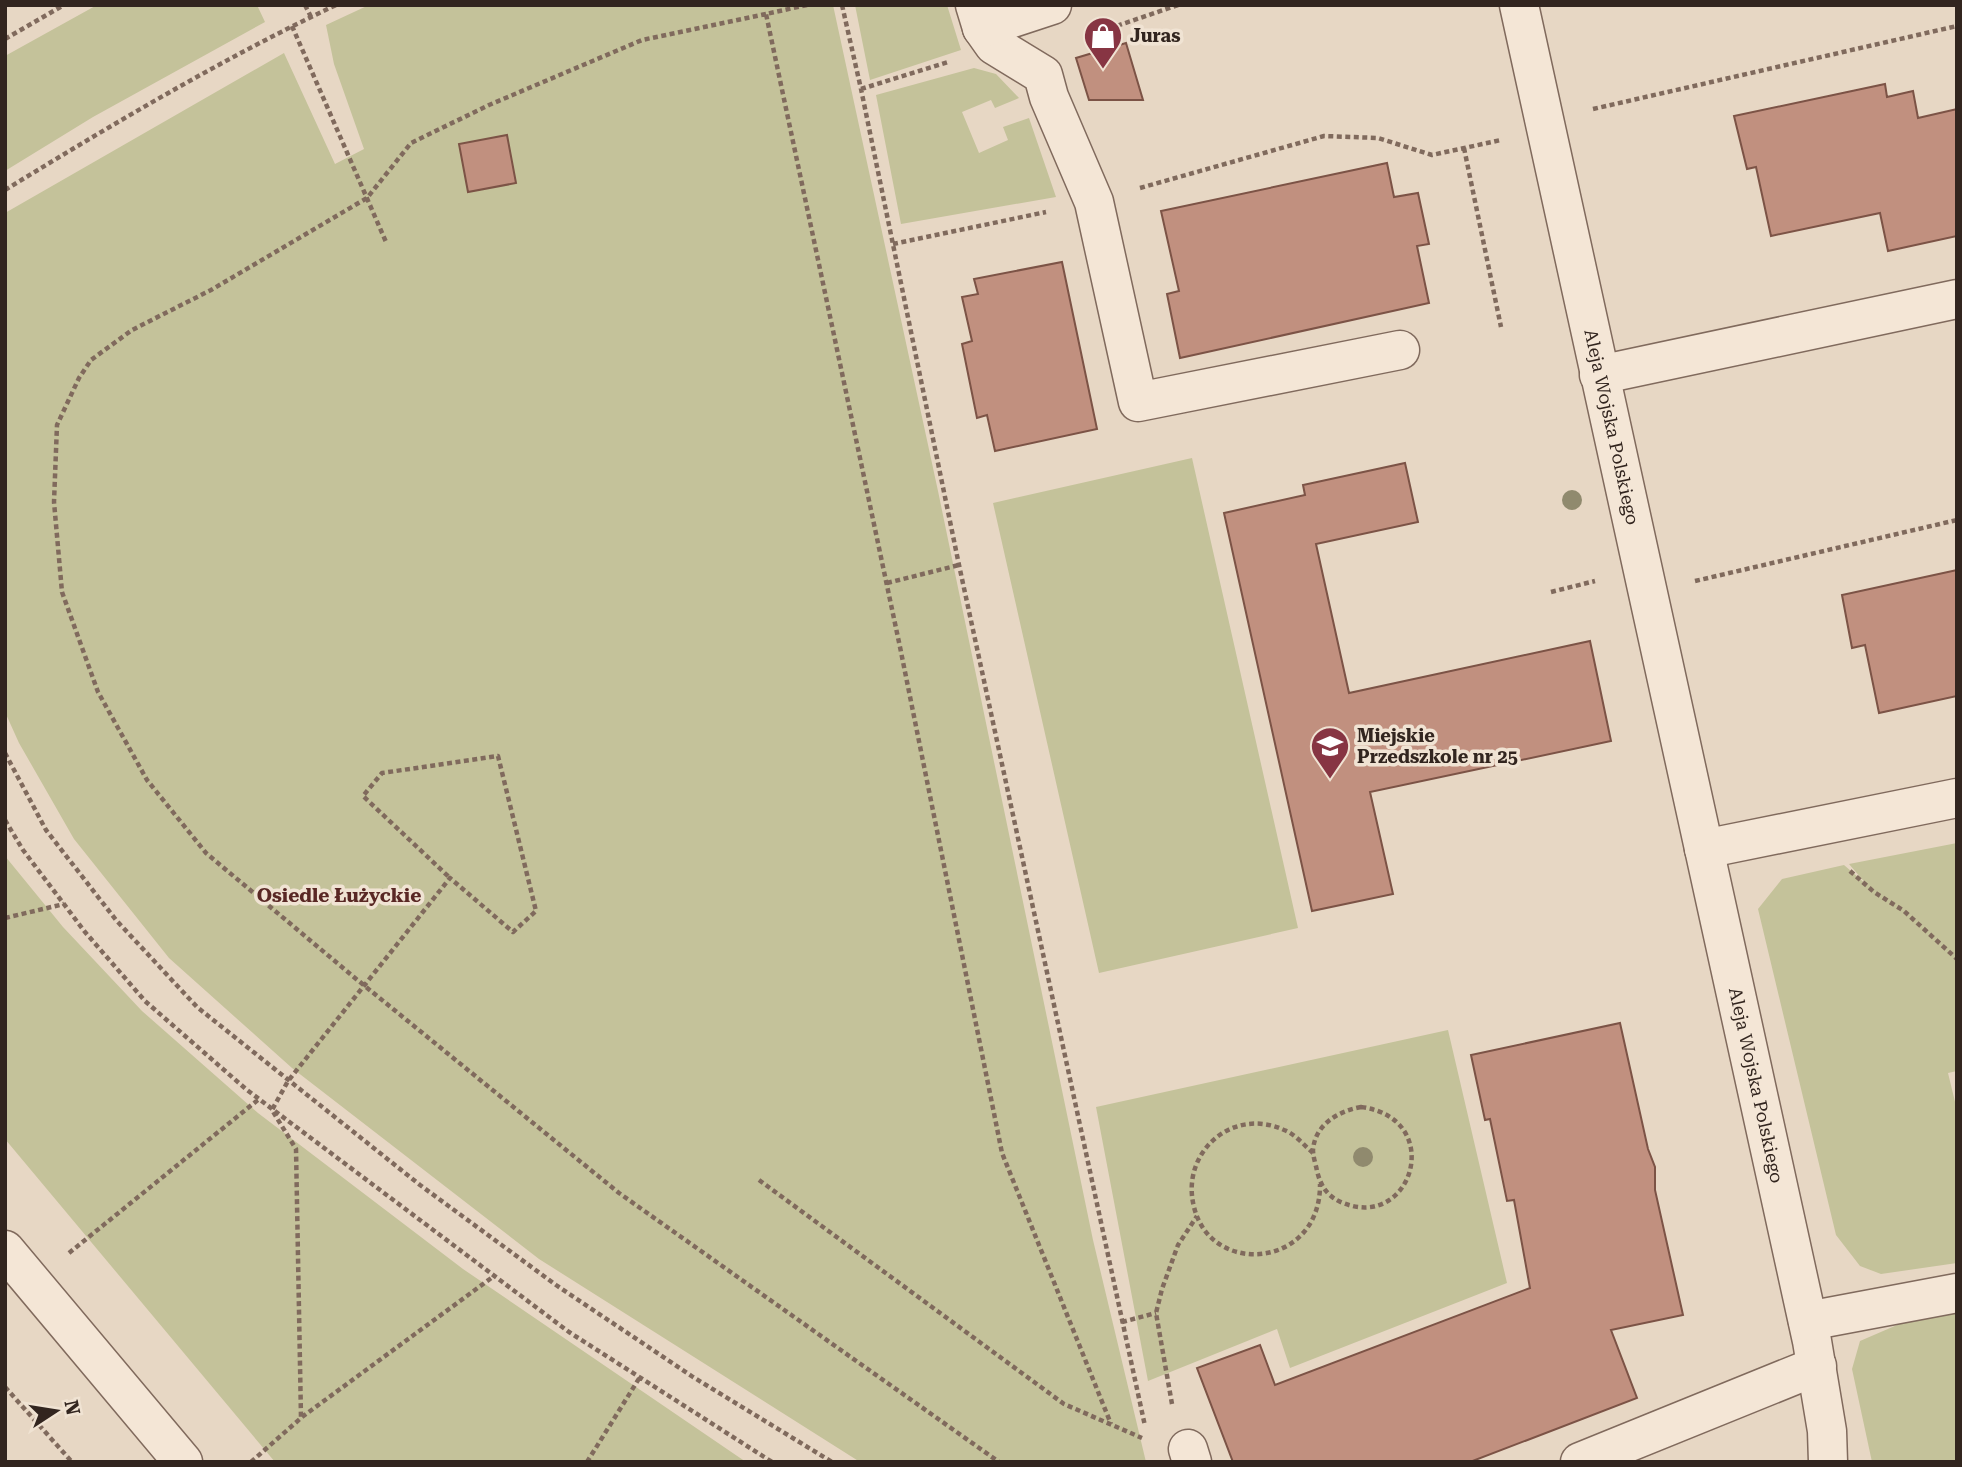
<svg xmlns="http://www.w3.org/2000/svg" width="1962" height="1467" font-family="'Roboto Serif',serif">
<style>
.green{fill:#c4c29a}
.building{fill:#c1907f;stroke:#7c5346;stroke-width:2}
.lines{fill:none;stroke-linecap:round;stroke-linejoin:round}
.minor-casing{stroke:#806a5d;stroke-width:41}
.path{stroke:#806a5d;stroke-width:4.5;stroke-dasharray:5 3.5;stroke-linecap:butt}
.minor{stroke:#f4e6d6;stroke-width:38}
.tree{fill:#908a6e}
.labels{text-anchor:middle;stroke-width:7;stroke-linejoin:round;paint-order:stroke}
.poi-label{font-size:18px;font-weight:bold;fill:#32251f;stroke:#f0e3d3;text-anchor:start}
.street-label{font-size:18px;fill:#32251f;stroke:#f0e3d3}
.neighbourhood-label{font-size:19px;font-weight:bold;fill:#592724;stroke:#f0e3d3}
</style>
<rect width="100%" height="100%" fill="#e7d7c4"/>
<path class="green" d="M 97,5 L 257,5 L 265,22 L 93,117 L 5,171 L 5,56 Z
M 369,5 L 833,5 L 938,491 L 1093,1240 L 1146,1462 L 860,1462 L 539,1259 L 292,1068 L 169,958 L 74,839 L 19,743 L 5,712 L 5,213 L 284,53 L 335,164 L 364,149 L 334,64 L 326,25 Z
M 855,5 L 947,5 L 961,50 L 870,80 Z
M 974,68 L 996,74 L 1019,98 L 995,108 L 991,100 L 962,112 L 979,153 L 1008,140 L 1003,127 L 1029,118 L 1056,197 L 901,224 L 876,95 Z
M 1192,458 L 1298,928 L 1099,973 L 993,503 Z
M 1957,843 L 1957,1071 L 1948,1073 L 1957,1110 L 1957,1263 L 1881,1274 L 1860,1266 L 1836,1235 L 1758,909 L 1782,879 L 1844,865 L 1867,885 L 1849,864 Z
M 5,856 L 63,927 L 142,1011 L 258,1113 L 463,1269 L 746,1462 L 275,1462 L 5,1139 Z
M 1448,1030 L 1507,1283 L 1290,1368 L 1277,1329 L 1148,1381 L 1096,1107 Z
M 1957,1312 L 1957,1462 L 1872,1462 L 1852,1369 L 1860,1341 L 1904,1322 Z"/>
<path class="building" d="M 1126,43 L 1143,100 L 1089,100 L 1076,58 Z
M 1885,84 L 1887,97 L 1913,91 L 1918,118 L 1957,109 L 1957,236 L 1888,251 L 1880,213 L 1771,236 L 1756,167 L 1747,169 L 1734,116 Z
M 507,135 L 516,183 L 468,192 L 459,144 Z
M 1387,163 L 1394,197 L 1418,193 L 1429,244 L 1417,246 L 1429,303 L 1180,358 L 1167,294 L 1179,291 L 1161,211 Z
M 1062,262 L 1097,429 L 995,451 L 987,415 L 977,418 L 962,344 L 972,341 L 962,297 L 978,294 L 974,279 Z
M 1405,463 L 1418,522 L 1316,544 L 1349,693 L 1590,641 L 1611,741 L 1370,792 L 1393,894 L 1312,911 L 1224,513 L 1305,495 L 1303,485 Z
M 1957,570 L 1957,696 L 1879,713 L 1865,645 L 1852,648 L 1842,595 Z
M 1620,1023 L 1648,1149 L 1655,1167 L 1655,1190 L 1683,1315 L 1611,1330 L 1637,1398 L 1470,1462 L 1233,1462 L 1197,1368 L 1260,1345 L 1275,1385 L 1530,1288 L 1514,1200 L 1507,1201 L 1490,1119 L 1485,1120 L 1471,1055 Z"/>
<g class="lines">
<g class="minor-casing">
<g id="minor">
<path d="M 975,5 L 982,28 L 994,45 L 1043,75 L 1049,97 L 1094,202 L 1138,402 L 1400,350"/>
<path id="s1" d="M 1519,5 L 1812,1341 L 1827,1431 L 1828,1462"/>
<path d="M 982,28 L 1052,5"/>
<path d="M 1599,375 L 1957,299"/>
<path d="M 1704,849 L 1957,798"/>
<path d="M 5,1250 L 183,1462"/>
<path d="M 1808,1321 L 1957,1293"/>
<path d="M 1188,1449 L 1192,1462"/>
<path d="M 1580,1462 L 1817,1366"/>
</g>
</g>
<path class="path" d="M 305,5 L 311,17
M 807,5 L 766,14 L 900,647 L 1002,1153 L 1111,1424
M 842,5 L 861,89 L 959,565 L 1145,1426
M 766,14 L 642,40 L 489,105 L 411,143 L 367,198 L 211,290 L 132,330 L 91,360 L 79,378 L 57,425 L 54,502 L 62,592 L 98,692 L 147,780 L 206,853 L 355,978 L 619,1193 L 999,1462
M 292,26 L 386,242
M 1093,34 L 1178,5
M 5,39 L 64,5
M 861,89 L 948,62
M 1593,109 L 1957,26
M 1464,148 L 1501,327
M 1140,188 L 1324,136 L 1378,138 L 1432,155 L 1501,140
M 5,190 C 113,124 222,59 336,5
M 893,244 L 1046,212
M 1695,581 L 1957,520
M 887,583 L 959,565
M 1551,592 L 1595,581
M 5,753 L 46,830 L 116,920 L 197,1007 L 420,1185 L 556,1285 L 693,1377 L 832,1462
M 5,820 L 23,850 L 85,932 L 145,1001 L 247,1090 L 569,1332 L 772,1462
M 1850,871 L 1874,892 L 1904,911 L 1957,959
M 5,918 L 64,904
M 1361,1107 C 1446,1118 1413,1231 1343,1203 C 1328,1197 1321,1187 1317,1171 C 1316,1165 1313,1157 1313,1150 C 1315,1124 1339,1111 1361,1107 Z
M 1313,1153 C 1304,1145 1295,1134 1284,1130 C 1232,1106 1180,1153 1194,1207 C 1211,1278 1321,1268 1320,1184
M 759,1180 L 1064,1404 L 1142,1438
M 69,1253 L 259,1099
M 1122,1322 L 1156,1313
M 5,1387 L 72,1462
M 1172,1404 L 1156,1313 L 1162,1289 L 1178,1245 L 1197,1216
M 302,1417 L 494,1276
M 251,1462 L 301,1418 L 296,1149 L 272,1110 L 288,1081 L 450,878 L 513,932 L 536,911 L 498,756 L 382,773 L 363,796 L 450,878
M 587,1462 L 640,1377"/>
<use href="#minor" class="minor"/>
</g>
<g class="tree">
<circle cx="1572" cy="500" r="10"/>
<circle cx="1363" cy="1157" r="10"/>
</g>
<defs>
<g id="shop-pin" transform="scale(2.0125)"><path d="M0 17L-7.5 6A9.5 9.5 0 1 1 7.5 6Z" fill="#873543" stroke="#f0e3d3"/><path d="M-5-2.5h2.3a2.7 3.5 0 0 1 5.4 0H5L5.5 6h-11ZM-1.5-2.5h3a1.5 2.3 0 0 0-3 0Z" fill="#fff"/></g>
<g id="school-pin" transform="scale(2.0125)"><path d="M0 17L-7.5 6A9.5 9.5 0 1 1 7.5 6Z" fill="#873543" stroke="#f0e3d3"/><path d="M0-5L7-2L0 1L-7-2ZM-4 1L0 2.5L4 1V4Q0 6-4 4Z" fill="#fff"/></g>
</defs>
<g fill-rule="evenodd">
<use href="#shop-pin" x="1103" y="36"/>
<use href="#school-pin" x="1330" y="746"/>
</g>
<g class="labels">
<g class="poi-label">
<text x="1130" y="42">Juras</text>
<text x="1357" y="742">Miejskie<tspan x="1357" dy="21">Przedszkole nr 25</tspan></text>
</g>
<g class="street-label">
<text dy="6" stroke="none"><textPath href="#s1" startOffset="432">Aleja Wojska Polskiego</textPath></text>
<text dy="6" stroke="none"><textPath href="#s1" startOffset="1106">Aleja Wojska Polskiego</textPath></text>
</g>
<g class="neighbourhood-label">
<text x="339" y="902">Osiedle Łużyckie</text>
</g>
</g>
<rect width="1962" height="1467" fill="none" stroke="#32251f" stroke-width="14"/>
<g transform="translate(56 1411) rotate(78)" stroke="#f0e3d3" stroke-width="5" paint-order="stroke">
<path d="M0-5L12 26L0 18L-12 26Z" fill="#32251f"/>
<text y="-10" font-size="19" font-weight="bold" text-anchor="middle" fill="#32251f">N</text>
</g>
</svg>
